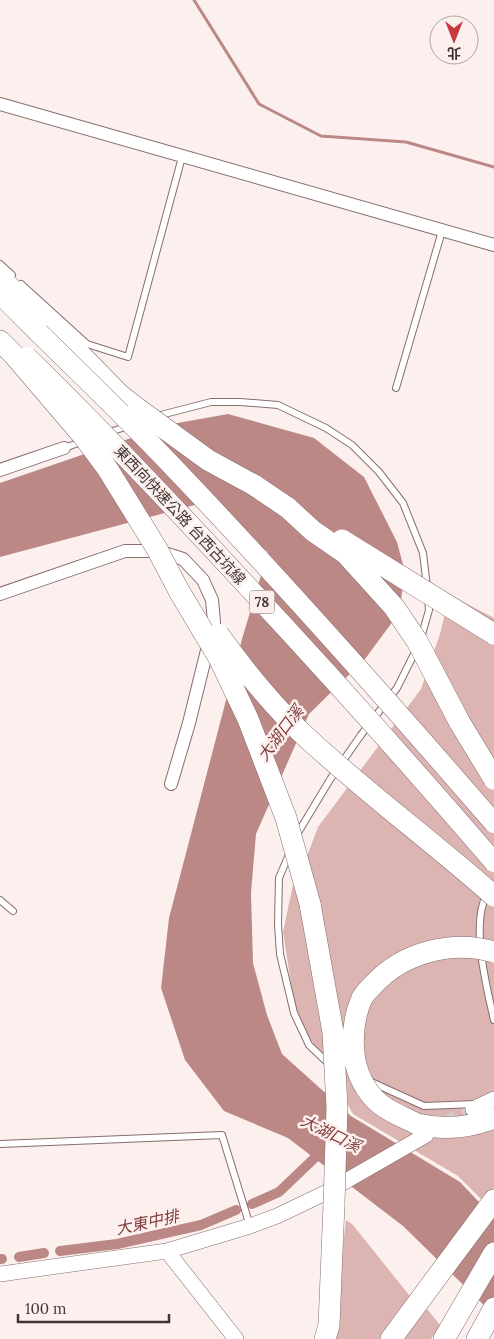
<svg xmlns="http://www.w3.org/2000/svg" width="494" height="1339" font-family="Lora,'Noto Sans TC',serif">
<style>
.green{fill:#dcb5b2}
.water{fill:#bc8885}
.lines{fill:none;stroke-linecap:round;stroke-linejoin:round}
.stream{stroke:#bc8885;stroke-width:3}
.canal{stroke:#bc8885;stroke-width:10}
.tertiary-tunnel{stroke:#d6cac9;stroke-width:15;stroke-dasharray:15 8;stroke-linecap:butt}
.service-casing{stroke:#876d6c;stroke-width:8}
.minor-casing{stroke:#876d6c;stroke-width:14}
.tertiary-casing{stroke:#876d6c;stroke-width:16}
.trunk-casing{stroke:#876d6c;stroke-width:21}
.motorway-casing{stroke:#876d6c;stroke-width:22}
.service{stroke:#fff;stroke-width:6}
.minor{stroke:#fff;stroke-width:12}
.tertiary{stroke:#fff;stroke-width:15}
.trunk{stroke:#fff;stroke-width:20}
.motorway{stroke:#fff;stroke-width:21}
.trunk-bridge-casing{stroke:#876d6c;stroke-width:21;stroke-linecap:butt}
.motorway-bridge-casing{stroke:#876d6c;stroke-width:22;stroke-linecap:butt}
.trunk-bridge{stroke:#fff;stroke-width:20}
.motorway-bridge{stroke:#fff;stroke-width:21}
.labels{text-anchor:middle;stroke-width:5;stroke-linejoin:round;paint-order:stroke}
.shield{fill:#fcf0ef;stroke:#786c6b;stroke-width:1}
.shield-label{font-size:14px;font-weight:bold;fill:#403433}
.street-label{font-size:15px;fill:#403433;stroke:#fcf0ef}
.water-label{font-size:16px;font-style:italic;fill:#813d3c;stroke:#fcf0ef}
</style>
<rect width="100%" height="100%" fill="#fcf0ef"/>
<path class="green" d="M 452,596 L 494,618 L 494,1112 C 458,1127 411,1122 382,1095 C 377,1090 373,1084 369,1080 L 360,1088 L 373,1108 L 419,1133 L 441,1136 L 484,1130 L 494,1125 L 494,1193 L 486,1204 L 458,1176 L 353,1114 L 315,1046 L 296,1016 L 283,932 L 295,875 L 305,906 L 328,1031 L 338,1031 L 306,859 L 318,827 L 421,689 L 440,634 L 446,609 Z
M 346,1220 L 353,1225 L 413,1300 L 383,1339 L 332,1339 Z
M 427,1309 L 440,1325 L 431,1339 L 403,1339 Z"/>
<path class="water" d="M 228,414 L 314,438 L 364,477 L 397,542 L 405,572 L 399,613 L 365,659 L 309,714 L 256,834 L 251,893 L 253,963 L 267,1015 L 282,1054 L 351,1116 L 460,1182 L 494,1218 L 494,1315 L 403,1226 L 288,1138 L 224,1111 L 185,1060 L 161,988 L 169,918 L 242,639 L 268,552 L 206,502 L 0,557 L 0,483 L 172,424 Z"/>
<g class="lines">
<path class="stream" d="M 194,0 L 259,104 L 321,136 L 406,142 L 494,167"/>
<path class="canal" d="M 252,1204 L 279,1192 L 324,1149
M 60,1251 L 117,1244 L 201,1225 L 236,1210
M 19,1257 L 44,1253
M 0,1259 L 2,1259"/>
<path class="tertiary-tunnel" d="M 443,1125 L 473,1109"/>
<g class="service-casing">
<path id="service" d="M 0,264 L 12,275
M 21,284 L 87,344 L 128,357 L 182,157
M 396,388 L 442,231
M 157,416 L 211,402 L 240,402 L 278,405 L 326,428 L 352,445 L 379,472 L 403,503 L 423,553 L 427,587
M 107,433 L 128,426
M 64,448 L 84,441
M 421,638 L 429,610 L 428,599
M 296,836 L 331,778 L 361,735 L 397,688 L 416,650
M 290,852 L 279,878 L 278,924 L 280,954 L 294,1013 L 309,1045 L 329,1064
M 487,894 C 470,923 487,989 494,1020
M 0,900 L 13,911
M 369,1081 L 424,1106 L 476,1104
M 0,1144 L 222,1135 L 250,1226"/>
</g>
<g class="minor-casing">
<path id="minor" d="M 0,104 L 494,245
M 0,470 L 64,448
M 0,594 L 125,551 L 158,551 L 183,559 L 203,580 L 212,600 L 214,622 L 189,723 L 171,784"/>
</g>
<g class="tertiary-casing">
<path id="tertiary" d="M 473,1109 L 494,1099
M 167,1251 L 236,1339
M 0,1274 L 167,1251 L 250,1226 L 277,1216 L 325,1193 L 426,1135"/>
</g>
<g class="trunk-casing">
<path id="trunk" d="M 0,294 L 39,333"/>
</g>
<g class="motorway-casing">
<path id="motorway" d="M 0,278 L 69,343 L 120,395 L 138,409
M 0,341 L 14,355
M 254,485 L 288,508
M 310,904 L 333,1032
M 417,1124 C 442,1130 469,1128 494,1118
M 325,1339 L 329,1325 L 334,1204
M 391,1339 L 494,1200
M 444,1339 L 494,1253
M 477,1339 L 494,1308"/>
</g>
<use href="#service" class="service"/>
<use href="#minor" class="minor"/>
<use href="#tertiary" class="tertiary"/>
<use href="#trunk" class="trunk"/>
<use href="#motorway" class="motorway"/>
<g class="trunk-bridge-casing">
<path id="trunk-bridge" d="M 39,333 C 77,370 115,407 152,445 C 270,567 383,695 494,823
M 27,357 C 103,431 175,508 247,586 C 331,676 413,768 494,862"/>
</g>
<g class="motorway-bridge-casing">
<path id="motorway-bridge" d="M 14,355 L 84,437 L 107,468 L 157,549 L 179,591 L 219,658 L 248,719 L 286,818 L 310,904
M 138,409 L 208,460 L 254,485
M 288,508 L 313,531 L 345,553 L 394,607 L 417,641 L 460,723 L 494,779
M 342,540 L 494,634
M 218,634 C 244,670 272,705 305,736 C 365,792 432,841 494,896
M 333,1032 L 337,1107 L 334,1204
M 417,1124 C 405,1118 390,1112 380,1104 C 365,1092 356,1072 354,1054 C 352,1035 354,1016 362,998 C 365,993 370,988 374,984 C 404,952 452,940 494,952"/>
</g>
<use href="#trunk-bridge" class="trunk-bridge"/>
<use href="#motorway-bridge" class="motorway-bridge"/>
</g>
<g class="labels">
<rect class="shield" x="249.5" y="590.5" width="25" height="23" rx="4"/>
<g class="shield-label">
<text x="262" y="607">78</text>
</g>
<g class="street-label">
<text transform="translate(180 515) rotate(47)" y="5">東西向快速公路 台西古坑線</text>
</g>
<g class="water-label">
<text transform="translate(280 733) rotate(-53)" y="6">大湖口溪</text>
<text transform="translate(331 1133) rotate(26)" y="6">大湖口溪</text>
<text transform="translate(147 1222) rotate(-12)" y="6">大東中排</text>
</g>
</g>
<g transform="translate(454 40) rotate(180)"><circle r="24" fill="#fcf0ef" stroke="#b1a5a4"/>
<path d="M0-4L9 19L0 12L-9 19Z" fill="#c83941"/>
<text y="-8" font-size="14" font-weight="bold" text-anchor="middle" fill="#403433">北</text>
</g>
<path d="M18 1314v8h151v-8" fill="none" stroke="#403433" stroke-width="2.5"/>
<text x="25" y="1314" font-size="15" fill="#403433" stroke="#fcf0ef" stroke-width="4" paint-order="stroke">100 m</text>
</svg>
